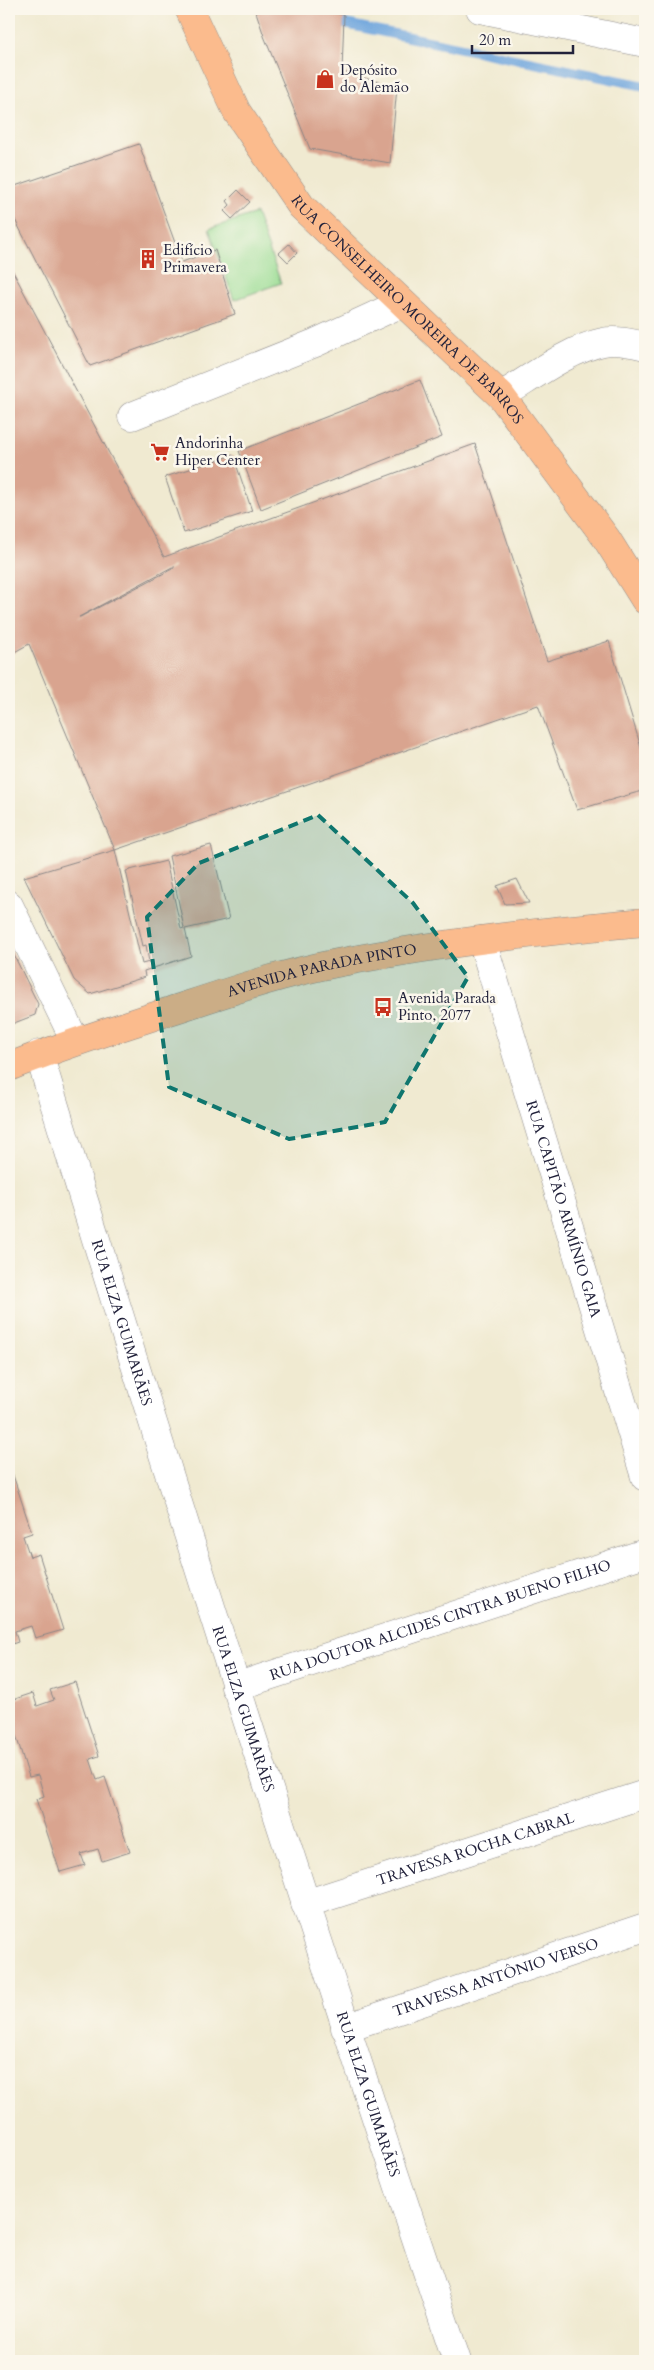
<svg xmlns="http://www.w3.org/2000/svg" width="654" height="2370" font-family="Cardo,serif">
<style>
.green{fill:#9bdd94;stroke:#5e8068}
.lines{fill:none;stroke-linecap:round;stroke-linejoin:round}
.stream{stroke:#6fa6dd;stroke-width:10}
.building{fill:#d9a48f;fill-rule:evenodd}
.minor-casing{stroke:#898686;stroke-width:29}
.major-casing{stroke:#898686;stroke-width:29}
.minor{stroke:#fff;stroke-width:28}
.major{stroke:#fbbb8d;stroke-width:28}
.marked{fill:#0f766e;fill-opacity:0.2;stroke:#0f766e;stroke-width:4;stroke-dasharray:10 6;stroke-linejoin:round}
.labels{text-anchor:middle;stroke-width:5;stroke-linejoin:round;paint-order:stroke}
.poi-label{font-size:15px;fill:#22223b;stroke:#fbf7ec;text-anchor:start}
.street-label{font-size:15px;fill:#22223b;stroke:#fbf7ec}
</style>
<rect width="100%" height="100%" fill="#fbf7ec"/>
<filter id="ink" filterUnits="userSpaceOnUse"><feTurbulence type="fractalNoise" baseFrequency=".02" numOctaves="2"/><feDisplacementMap in="SourceGraphic" scale="10" xChannelSelector="R" yChannelSelector="G"/><feConvolveMatrix kernelMatrix="1 2 1 2 8 2 1 2 1" color-interpolation-filters="sRGB"/></filter>
<filter id="wash" filterUnits="userSpaceOnUse"><feTurbulence type="fractalNoise" baseFrequency=".0096" numOctaves="4" result="noise"/><feDisplacementMap in="SourceGraphic" scale="20" xChannelSelector="R" yChannelSelector="G"/><feGaussianBlur stdDeviation="1.12" result="paint"/><feColorMatrix in="noise" values="0 0 0 0 0 0 0 0 0 0 0 0 0 0 0 0 0 1.4 0 .05"/><feComposite in="paint" operator="in"/></filter>
<g filter="url(#wash)">
<rect width="100%" height="100%" fill="#f0ead1"/>
<path class="green" d="M 256,213 L 281,283 L 234,300 L 209,229 Z"/>
<g class="lines">
<path class="stream" d="M 331,21 L 645,86"/>
</g>
<g id="blocks">
<path class="building" d="M 255,9 L 318,9 L 344,15 L 342,72 L 397,87 L 390,163 L 310,149 L 264,36 Z
M 139,144 L 182,262 L 215,250 L 235,314 L 90,366 L 9,208 L 9,188 Z
M 238,190 L 250,202 L 232,219 L 224,211 L 230,205 L 227,201 Z
M 289,244 L 297,253 L 288,262 L 279,253 Z
M 9,264 L 164,557 L 475,444 L 547,661 L 609,641 L 645,761 L 645,790 L 577,810 L 538,705 L 115,850 L 29,644 L 9,655 ZM 174,566 L 174,568 L 80,617 L 79,617 Z
M 420,380 L 442,437 L 261,509 L 239,451 Z
M 233,455 L 252,511 L 184,533 L 165,477 Z
M 211,845 L 229,919 L 185,929 L 191,956 L 144,971 L 145,977 L 90,994 L 74,980 L 24,877 L 115,850 L 142,964 L 149,962 L 146,945 L 143,946 L 126,871 L 166,861 L 181,929 L 184,928 L 169,856 Z
M 517,879 L 529,903 L 505,904 L 497,886 Z
M 9,945 L 38,1004 L 35,1015 L 9,1025 Z
M 9,1463 L 32,1533 L 23,1536 L 30,1557 L 39,1554 L 63,1630 L 35,1638 L 31,1626 L 15,1631 L 18,1642 L 9,1645 Z
M 75,1682 L 99,1756 L 90,1759 L 97,1780 L 105,1777 L 130,1852 L 102,1861 L 98,1849 L 81,1854 L 85,1865 L 60,1872 L 36,1799 L 44,1796 L 38,1775 L 29,1777 L 9,1713 L 9,1701 L 33,1693 L 37,1706 L 54,1700 L 50,1690 Z"/>
</g>
</g>
<g filter="url(#ink)">
<use href="#blocks" fill-opacity="0" stroke="#898686" stroke-width="1"/>
<g class="lines">
<g class="minor-casing">
<g id="minor">
<path d="M 480,9 L 645,43"/>
<path d="M 501,396 C 531,378 569,349 603,342 C 616,339 633,343 645,346"/>
<path d="M 132,416 L 315,343 L 402,303"/>
<path d="M 9,905 L 75,1041"/>
<path id="s1" d="M 482,940 L 645,1477"/>
<path id="s2" d="M 39,1054 C 173,1492 311,1928 457,2361"/>
<path id="s3" d="M 235,1687 L 645,1553"/>
<path id="s4" d="M 305,1904 L 645,1794"/>
<path id="s5" d="M 345,2028 L 645,1927"/>
</g>
</g>
<g class="major-casing">
<g id="major">
<path id="s6" d="M 189,9 L 237,112 L 301,206 L 501,396 L 606,538 L 645,600"/>
<path id="s7" d="M 9,1067 C 62,1045 116,1029 170,1011 C 225,993 280,974 337,963 C 439,943 542,931 645,922"/>
</g>
</g>
<use href="#minor" class="minor"/>
<use href="#major" class="major"/>
</g>
</g>
<path class="marked" d="M 318,815 L 413,903 L 468,977 L 385,1122 L 289,1139 L 169,1087 L 147,917 L 199,863 Z"/>
<defs>
<g id="shop-bare" transform="scale(1.5)"><path d="M-5-2.5h2.3a2.7 3.5 0 0 1 5.4 0H5L5.5 6h-11ZM-1.5-2.5h3a1.5 2.3 0 0 0-3 0Z" fill="#c8321e" stroke="#fbf7ec" stroke-width="2.5" paint-order="stroke"/></g>
<g id="building-bare" transform="scale(1.5)"><path d="M-4-6H4V6H1V3H-1V6H-4ZM-2.5-4.3h1.7v1.8h-1.7ZM.8-4.3h1.7v1.8H.8ZM-2.5-1h1.7V.8h-1.7ZM.8-1h1.7V.8H.8Z" fill="#c8321e" stroke="#fbf7ec" stroke-width="2.5" paint-order="stroke"/></g>
<g id="supermarket-bare" transform="scale(1.5)"><path d="M-6-5.5h2.5l.6 2H6L4.5 2H-2.5L-4.4-4H-6ZM-1.5 3.2a1.3 1.3 0 1 0 .1 0ZM3 3.2a1.3 1.3 0 1 0 .1 0Z" fill="#c8321e" stroke="#fbf7ec" stroke-width="2.5" paint-order="stroke"/></g>
<g id="bus-bare" transform="scale(1.5)"><path d="M-5-6H5V4H4V6H2V4H-2V6H-4V4H-5ZM-3.5-4V0h7V-4ZM-3.5 1.2v1.5H-2V1.2ZM2 1.2v1.5H3.5V1.2Z" fill="#c8321e" stroke="#fbf7ec" stroke-width="2.5" paint-order="stroke"/></g>
</defs>
<g fill-rule="evenodd">
<use href="#shop-bare" x="325" y="79"/>
<use href="#building-bare" x="148" y="259"/>
<use href="#supermarket-bare" x="160" y="452"/>
<use href="#bus-bare" x="383" y="1007"/>
</g>
<g class="labels">
<g class="poi-label">
<text x="340" y="75">Depósito<tspan x="340" dy="17">do Alemão</tspan></text>
<text x="163" y="255">Edifício<tspan x="163" dy="17">Primavera</tspan></text>
<text x="175" y="448">Andorinha<tspan x="175" dy="17">Hiper Center</tspan></text>
<text x="398" y="1003">Avenida Parada<tspan x="398" dy="17">Pinto, 2077</tspan></text>
</g>
<g class="street-label">
<text dy="5" stroke="none"><textPath href="#s6" startOffset="376">RUA CONSELHEIRO MOREIRA DE BARROS</textPath></text>
<text dy="5" stroke="none"><textPath href="#s7" startOffset="328">AVENIDA PARADA PINTO</textPath></text>
<text dy="5" stroke="none"><textPath href="#s1" startOffset="281">RUA CAPITÃO ARMÍNIO GAIA</textPath></text>
<text dy="5" stroke="none"><textPath href="#s2" startOffset="281">RUA ELZA GUIMARÃES</textPath></text>
<text dy="5" stroke="none"><textPath href="#s3" startOffset="216">RUA DOUTOR ALCIDES CINTRA BUENO FILHO</textPath></text>
<text dy="5" stroke="none"><textPath href="#s2" startOffset="686">RUA ELZA GUIMARÃES</textPath></text>
<text dy="5" stroke="none"><textPath href="#s4" startOffset="179">TRAVESSA ROCHA CABRAL</textPath></text>
<text dy="5" stroke="none"><textPath href="#s5" startOffset="159">TRAVESSA ANTÔNIO VERSO</textPath></text>
<text dy="5" stroke="none"><textPath href="#s2" startOffset="1091">RUA ELZA GUIMARÃES</textPath></text>
</g>
</g>
<rect width="654" height="2370" fill="none" stroke="#fbf7ec" stroke-width="30"/>
<path d="M472 45v8h101v-8" fill="none" stroke="#22223b" stroke-width="2.5"/>
<text x="479" y="45" font-size="15" fill="#22223b" stroke="#fbf7ec" stroke-width="4" paint-order="stroke">20 m</text>
</svg>
